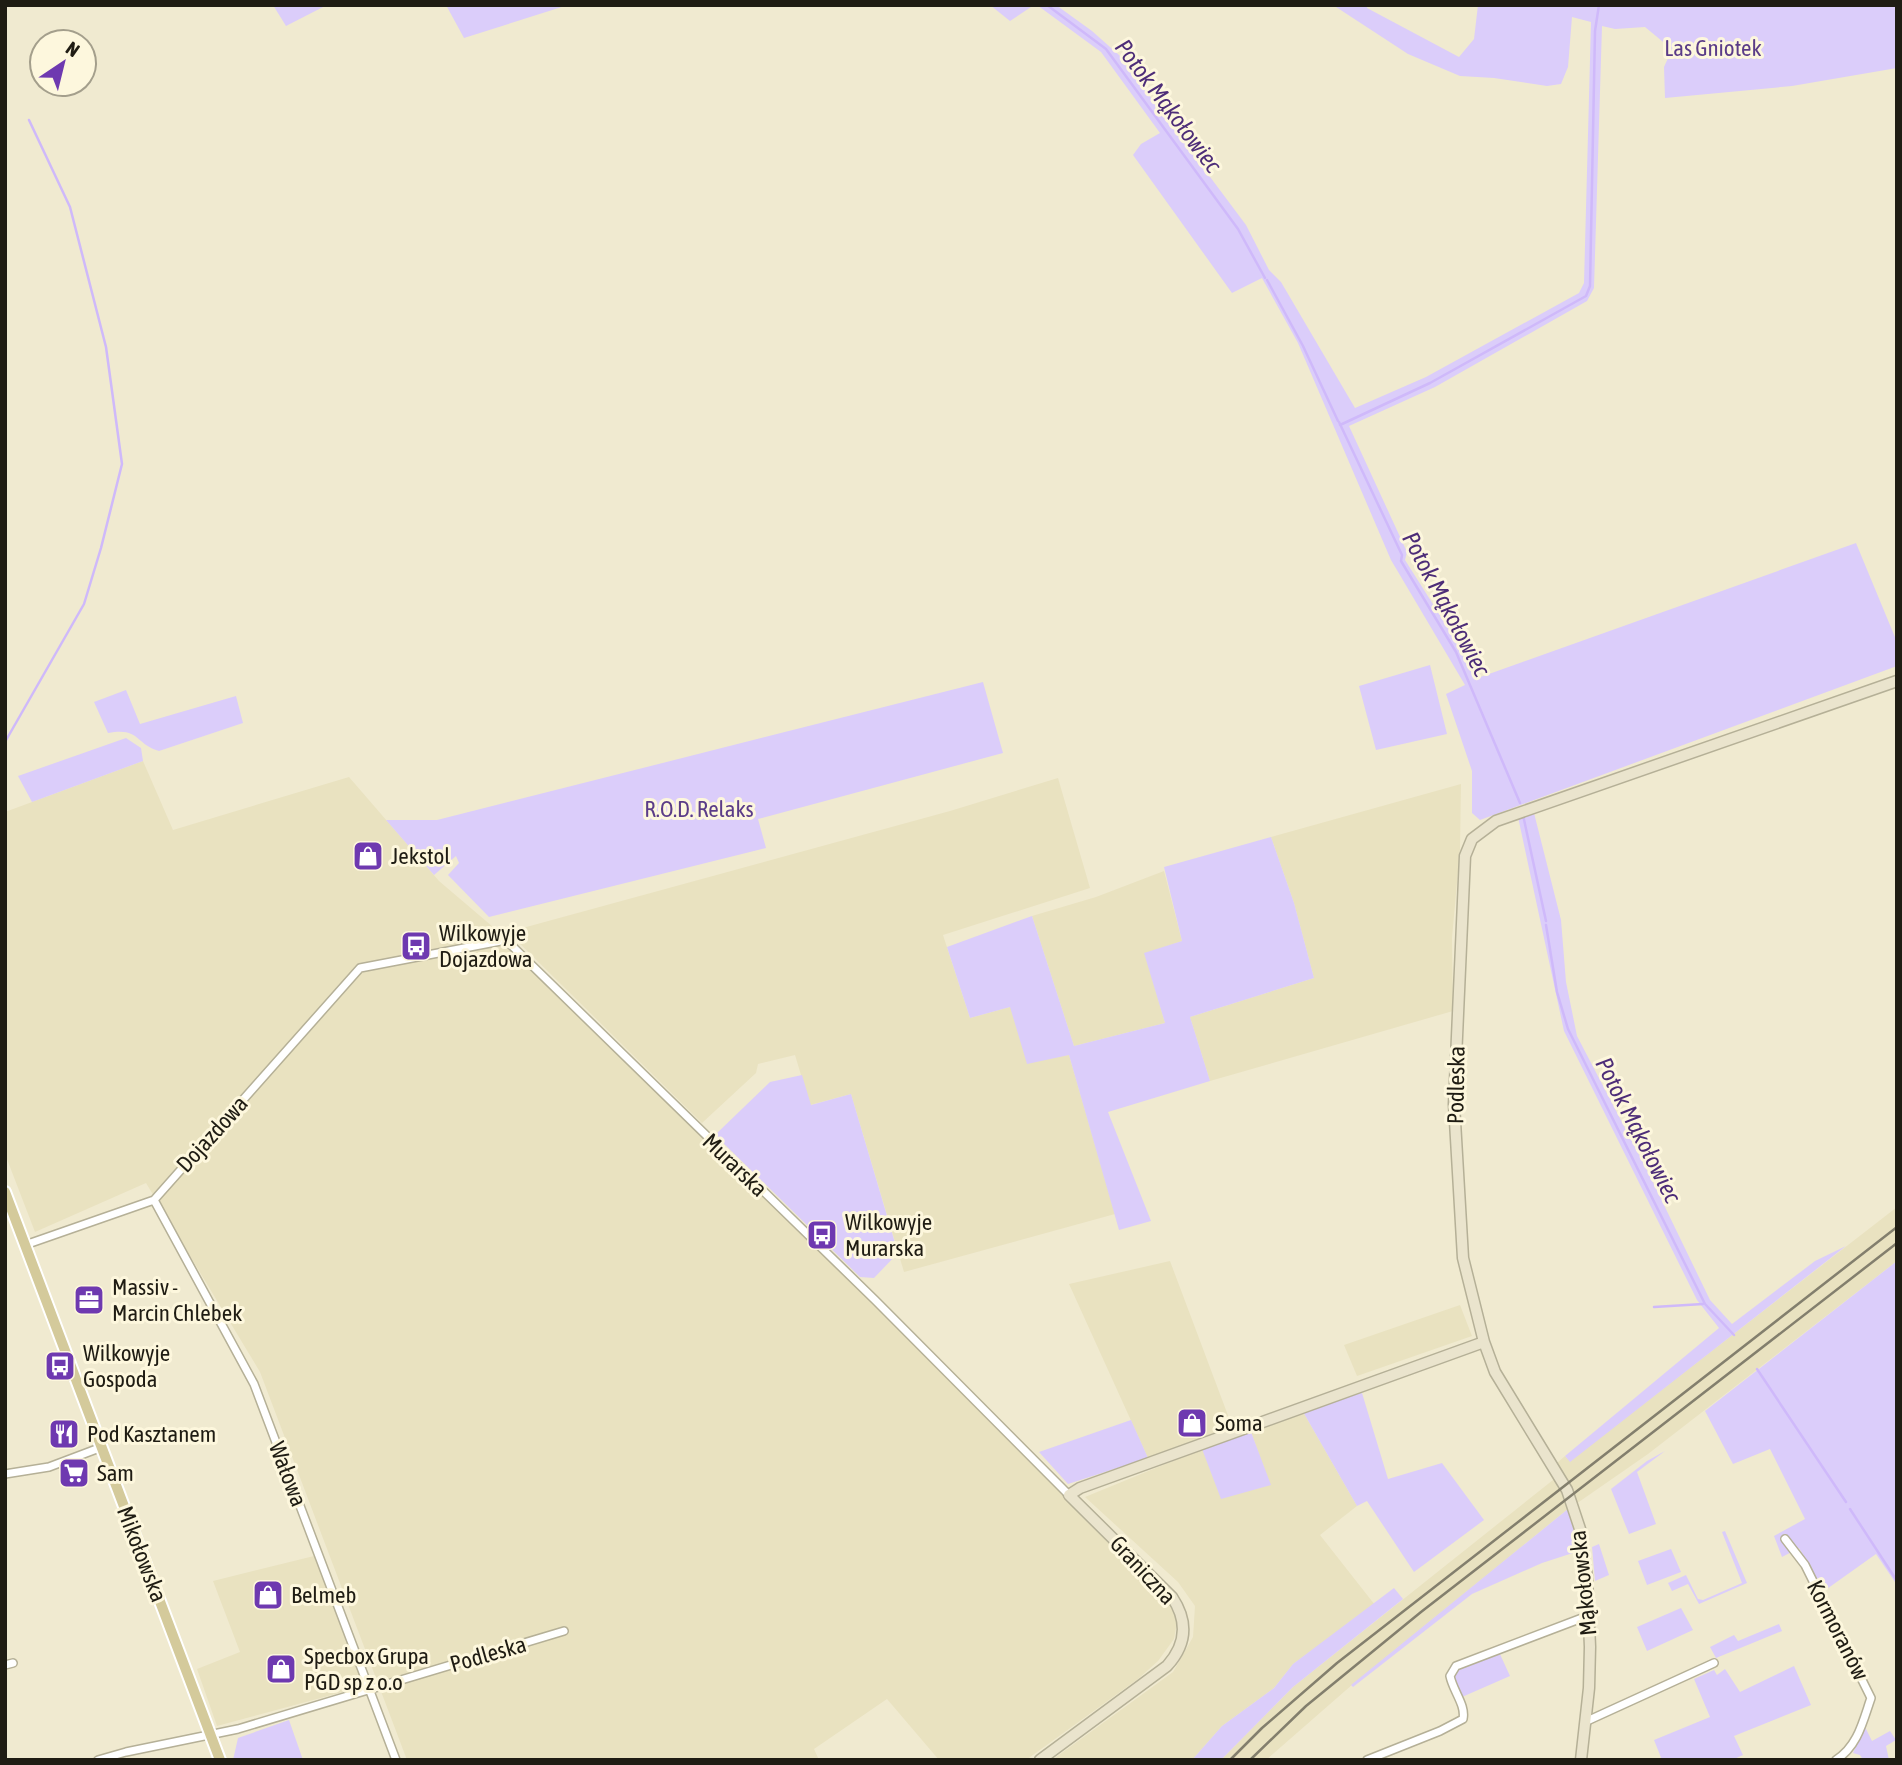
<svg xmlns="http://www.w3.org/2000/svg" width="1902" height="1765" font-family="'Asap Condensed',sans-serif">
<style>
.built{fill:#e9e2c0}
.green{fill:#dbcdfa}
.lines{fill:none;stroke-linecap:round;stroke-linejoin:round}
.stream{stroke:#cfb9fa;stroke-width:2.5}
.street-casing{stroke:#b5b097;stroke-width:10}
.secondary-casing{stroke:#b5b097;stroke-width:13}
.primary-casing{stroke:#fff;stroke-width:14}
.street{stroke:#fff;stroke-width:7}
.secondary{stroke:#eae4cd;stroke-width:10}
.primary{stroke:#d4ca9b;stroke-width:10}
.rail{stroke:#837f6d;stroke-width:2.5}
.labels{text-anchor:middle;stroke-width:6;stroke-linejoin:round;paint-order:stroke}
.park-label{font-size:23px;fill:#5b3c88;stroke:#fdf7dd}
.poi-label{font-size:23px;fill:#1f1c13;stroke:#fdf7dd;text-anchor:start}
.street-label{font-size:23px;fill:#1f1c13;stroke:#fdf7dd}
.water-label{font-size:24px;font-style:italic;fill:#4d2d78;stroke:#fdf7dd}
</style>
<rect width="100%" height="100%" fill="#f0ead0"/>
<path class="built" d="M 143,761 L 173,830 L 349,777 L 439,881 L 506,938 L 1160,1591 L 1178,1617 L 1174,1639 L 1158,1661 L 1138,1679 L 1026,1760 L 939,1760 L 887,1699 L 814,1749 L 819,1760 L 407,1760 L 260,1372 L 146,1183 L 35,1232 L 5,1154 L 5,812 Z
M 1058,778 L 1090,888 L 943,935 L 970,1018 L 1010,1007 L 1069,1055 L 1115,1214 L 904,1272 L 851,1094 L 810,1105 L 795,1055 L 758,1064 L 756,1073 L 702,1123 L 508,932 L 950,811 Z
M 1461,784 L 1460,849 L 1452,938 L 1453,1011 L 1210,1081 L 1190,1017 L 1314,978 L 1294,903 L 1271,837 Z
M 1164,871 L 1182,941 L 1145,954 L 1165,1023 L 1074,1046 L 1032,916 L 1096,897 Z
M 1897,1207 L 1897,1261 L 1648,1454 L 1563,1513 L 1353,1684 L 1266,1760 L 1221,1760 L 1293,1687 L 1553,1480 L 1562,1472 L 1557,1463 L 1565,1456 L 1570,1461 Z
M 1170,1261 L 1232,1426 L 1148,1458 L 1069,1284 Z
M 1460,1305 L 1472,1336 L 1357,1376 L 1344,1345 Z
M 1302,1410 L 1357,1506 L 1320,1535 L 1375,1605 L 1293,1664 L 1274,1688 L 1222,1726 L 1192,1760 L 1052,1760 L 1173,1672 L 1193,1637 L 1195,1606 L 1178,1582 L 1085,1497 L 1202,1449 L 1270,1485 L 1251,1432 Z
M 314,1556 L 365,1686 L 217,1726 L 197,1669 L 240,1652 L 213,1581 Z"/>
<path class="green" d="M 273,5 L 327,5 L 286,26 Z
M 446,5 L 568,5 L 464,38 Z
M 990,5 L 1034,5 L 1010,21 Z
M 1037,5 L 1056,5 L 1092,31 L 1119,55 L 1246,225 L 1269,270 L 1281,282 L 1355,408 L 1426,377 L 1579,293 L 1584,283 L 1591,22 L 1572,17 L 1568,67 L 1561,84 L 1547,86 L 1494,78 L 1460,76 L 1408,54 L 1333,5 L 1367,5 L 1367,8 L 1459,57 L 1474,39 L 1478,5 L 1897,5 L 1897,68 L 1792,86 L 1665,98 L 1664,67 L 1669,56 L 1668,46 L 1645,27 L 1615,29 L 1602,26 L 1594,288 L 1587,301 L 1435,387 L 1349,426 L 1407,552 L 1405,560 L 1462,650 L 1475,679 L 1856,543 L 1897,642 L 1897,666 L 1480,820 L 1472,813 L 1472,771 L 1446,694 L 1465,685 L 1391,560 L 1298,343 L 1267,287 L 1262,278 L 1232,293 L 1133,155 L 1141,144 L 1160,133 L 1101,52 Z
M 1430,665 L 1447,734 L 1376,750 L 1359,686 Z
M 983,682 L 1003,753 L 758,819 L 766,848 L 489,917 L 448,875 L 459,863 L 456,856 L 434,875 L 386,820 L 437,820 Z
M 126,690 L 140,724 L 236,696 L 243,723 L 159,751 C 135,744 140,727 108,733 L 94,702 Z
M 126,738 L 141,748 L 143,761 L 32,802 L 18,776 Z
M 1534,813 L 1561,920 L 1566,982 L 1577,1036 L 1648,1172 L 1710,1300 L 1732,1324 L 1815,1261 L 1846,1246 L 1570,1462 L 1565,1456 L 1719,1328 L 1697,1300 L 1564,1031 L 1518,817 Z
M 1271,837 L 1294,903 L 1314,978 L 1190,1017 L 1210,1081 L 1108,1112 L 1151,1221 L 1119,1230 L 1069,1055 L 1027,1064 L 1010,1007 L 970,1018 L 947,947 L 1032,916 L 1074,1046 L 1165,1023 L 1144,953 L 1182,941 L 1164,867 Z
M 802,1075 L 811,1105 L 851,1094 L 898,1253 L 874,1278 L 860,1277 L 715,1135 L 770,1082 Z
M 1897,1261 L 1897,1585 L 1876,1554 L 1824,1591 L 1799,1548 L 1782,1557 L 1774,1536 L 1805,1519 L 1770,1449 L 1733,1464 L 1705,1411 Z
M 1362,1393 L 1388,1479 L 1442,1463 L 1484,1520 L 1414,1572 L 1367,1501 L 1357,1506 L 1302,1410 Z
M 1131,1420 L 1148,1458 L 1068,1484 L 1039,1452 Z
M 1251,1432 L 1271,1485 L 1221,1499 L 1202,1449 Z
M 1665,1451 L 1637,1472 L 1656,1524 L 1629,1534 L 1611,1489 L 1647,1461 Z
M 1568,1509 L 1579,1551 L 1542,1563 L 1472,1594 L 1353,1687 L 1351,1685 Z
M 1725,1531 L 1747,1583 L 1699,1604 L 1688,1584 L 1672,1591 L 1668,1583 L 1686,1575 L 1698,1599 L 1703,1600 L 1742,1583 L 1722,1532 Z
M 1599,1544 L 1609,1575 L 1595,1581 L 1592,1547 Z
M 1671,1549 L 1681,1572 L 1647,1585 L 1638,1561 Z
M 1394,1588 L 1403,1599 L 1293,1687 L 1221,1760 L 1192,1760 L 1222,1726 L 1274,1688 L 1293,1664 Z
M 1681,1608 L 1693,1630 L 1647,1651 L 1637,1627 Z
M 1779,1624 L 1782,1631 L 1716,1658 L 1710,1647 L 1734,1635 L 1738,1641 Z
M 1499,1652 L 1510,1676 L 1462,1697 L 1453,1676 L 1459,1667 Z
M 1794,1666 L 1811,1705 L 1734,1736 L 1743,1755 L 1732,1760 L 1662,1760 L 1654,1740 L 1710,1717 L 1694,1679 L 1714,1670 L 1717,1675 L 1725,1669 L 1740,1692 Z
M 289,1720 L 303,1760 L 233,1760 L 238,1738 Z
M 1865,1727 L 1872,1741 L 1890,1731 L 1896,1740 L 1886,1746 L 1889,1760 L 1863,1760 L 1860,1755 L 1853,1753 Z"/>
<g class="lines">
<path class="stream" d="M 1047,5 L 1106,49 L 1238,229 L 1265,278
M 1267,280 L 1303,346 L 1338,421
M 1339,422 L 1402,555 L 1401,561 L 1456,652 L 1520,803
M 1340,425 L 1430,383 L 1586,296 L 1590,286 L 1595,31 L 1599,5
M 5,742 L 84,604 L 101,548 L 122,464 L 106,347 L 70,207 L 29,120
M 1523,815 L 1546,921
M 1546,925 L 1557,992 L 1568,1029 L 1705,1304 L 1734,1335
M 1654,1307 L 1703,1304
M 1757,1369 L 1846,1502
M 1850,1509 L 1897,1581"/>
<g class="street-casing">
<path id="street" d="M 154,1200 L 254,1384 L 396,1760
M 25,1245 L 154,1200 L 360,968 L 506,940 L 875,1300 L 1069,1495
M 5,1474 L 49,1467 L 102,1447
M 1785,1539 L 1805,1565 L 1871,1698 C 1863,1721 1858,1746 1836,1760
M 5,1665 L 13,1663
M 1587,1721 L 1714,1663
M 98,1760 L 126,1752 L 238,1729 L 564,1631
M 1367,1760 L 1440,1731 L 1463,1719 C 1466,1705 1453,1691 1450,1676 L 1456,1666 L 1590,1615"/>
</g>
<g class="secondary-casing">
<path id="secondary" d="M 1040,1760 L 1167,1666 C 1187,1644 1188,1621 1172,1597 L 1069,1495 L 1080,1488 L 1484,1342
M 1581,1760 L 1589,1688 L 1590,1647 L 1587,1577 L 1580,1529 L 1567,1490 L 1495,1372 L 1484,1342 L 1463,1258 L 1454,1104 L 1465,856 L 1472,839 L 1496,821 L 1897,681"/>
</g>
<g class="primary-casing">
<path id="primary" d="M 5,1192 L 220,1760"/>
</g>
<use href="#street" class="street"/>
<use href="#secondary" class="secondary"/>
<use href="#primary" class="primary"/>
<path class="rail" d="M 1230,1760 L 1262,1728 L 1337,1663 L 1897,1227
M 1250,1760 L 1306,1706 L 1421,1612 L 1897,1243"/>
</g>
<defs>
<g id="shop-square" transform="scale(1.575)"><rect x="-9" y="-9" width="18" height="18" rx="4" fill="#6e39b0" stroke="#fdf7dd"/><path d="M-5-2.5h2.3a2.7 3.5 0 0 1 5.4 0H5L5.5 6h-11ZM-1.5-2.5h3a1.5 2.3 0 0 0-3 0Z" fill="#fff"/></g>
<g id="bus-square" transform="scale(1.575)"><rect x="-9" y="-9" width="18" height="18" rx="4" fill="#6e39b0" stroke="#fdf7dd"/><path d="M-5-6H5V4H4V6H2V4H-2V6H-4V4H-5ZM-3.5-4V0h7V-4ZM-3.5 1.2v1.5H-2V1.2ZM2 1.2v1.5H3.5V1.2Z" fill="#fff"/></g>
<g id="office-square" transform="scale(1.575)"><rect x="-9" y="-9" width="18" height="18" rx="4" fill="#6e39b0" stroke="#fdf7dd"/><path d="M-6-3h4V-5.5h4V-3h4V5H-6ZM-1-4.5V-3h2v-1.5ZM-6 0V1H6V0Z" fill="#fff"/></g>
<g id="restaurant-square" transform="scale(1.575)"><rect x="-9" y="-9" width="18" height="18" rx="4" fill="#6e39b0" stroke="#fdf7dd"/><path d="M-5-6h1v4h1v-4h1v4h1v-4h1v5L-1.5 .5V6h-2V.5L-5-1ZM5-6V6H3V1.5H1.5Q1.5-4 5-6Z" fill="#fff"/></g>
<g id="supermarket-square" transform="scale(1.575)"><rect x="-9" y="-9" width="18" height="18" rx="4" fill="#6e39b0" stroke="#fdf7dd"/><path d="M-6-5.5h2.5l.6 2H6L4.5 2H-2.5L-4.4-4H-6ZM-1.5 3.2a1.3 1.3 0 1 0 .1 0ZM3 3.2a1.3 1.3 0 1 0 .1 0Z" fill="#fff"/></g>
</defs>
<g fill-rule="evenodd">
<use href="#shop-square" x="368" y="856"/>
<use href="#bus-square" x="416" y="946"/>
<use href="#bus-square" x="822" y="1235"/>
<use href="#office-square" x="89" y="1300"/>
<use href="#bus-square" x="60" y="1366"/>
<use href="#shop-square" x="1192" y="1423"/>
<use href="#restaurant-square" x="64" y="1434"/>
<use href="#supermarket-square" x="74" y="1473"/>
<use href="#shop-square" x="268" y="1595"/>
<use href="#shop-square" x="281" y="1669"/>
</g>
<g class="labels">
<g class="park-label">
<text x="1713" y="56">Las Gniotek</text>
<text x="699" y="817">R.O.D. Relaks</text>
</g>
<g class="poi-label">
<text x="391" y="864">Jekstol</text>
<text x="439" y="941">Wilkowyje<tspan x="439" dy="26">Dojazdowa</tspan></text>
<text x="845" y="1230">Wilkowyje<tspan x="845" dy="26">Murarska</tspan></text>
<text x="112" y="1295">Massiv -<tspan x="112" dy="26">Marcin Chlebek</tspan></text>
<text x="83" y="1361">Wilkowyje<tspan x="83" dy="26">Gospoda</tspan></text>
<text x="1215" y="1431">Soma</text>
<text x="87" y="1442">Pod Kasztanem</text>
<text x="97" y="1481">Sam</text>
<text x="291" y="1603">Belmeb</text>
<text x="304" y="1664">Specbox Grupa<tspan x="304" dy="26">PGD sp z o.o</tspan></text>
</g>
<g class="street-label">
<text transform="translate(1456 1085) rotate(-89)" y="8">Podleska</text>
<text transform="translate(212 1134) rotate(-48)" y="8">Dojazdowa</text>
<text transform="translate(735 1165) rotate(44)" y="8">Murarska</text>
<text transform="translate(288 1474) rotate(69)" y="8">Wałowa</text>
<text transform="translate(142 1554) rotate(69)" y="8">Mikołowska</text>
<text transform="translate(1143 1570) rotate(47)" y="8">Graniczna</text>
<text transform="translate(1583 1583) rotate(-96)" y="8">Mąkołowska</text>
<text transform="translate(1838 1630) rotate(63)" y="8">Kormoranów</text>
<text transform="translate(488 1654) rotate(-16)" y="8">Podleska</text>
</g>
<g class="water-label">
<text transform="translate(1168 106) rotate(53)" y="8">Potok Mąkołowiec</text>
<text transform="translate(1446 604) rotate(62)" y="8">Potok Mąkołowiec</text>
<text transform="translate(1638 1130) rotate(63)" y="8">Potok Mąkołowiec</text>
</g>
</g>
<rect width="1902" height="1765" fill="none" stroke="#1f1c13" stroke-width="14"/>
<g transform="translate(63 63) rotate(35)"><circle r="33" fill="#fdf7dd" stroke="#a49f8c" stroke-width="2"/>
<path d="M0-5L12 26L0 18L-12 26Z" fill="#6e39b0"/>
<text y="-10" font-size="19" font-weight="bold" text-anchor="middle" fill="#1f1c13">N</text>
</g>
</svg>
